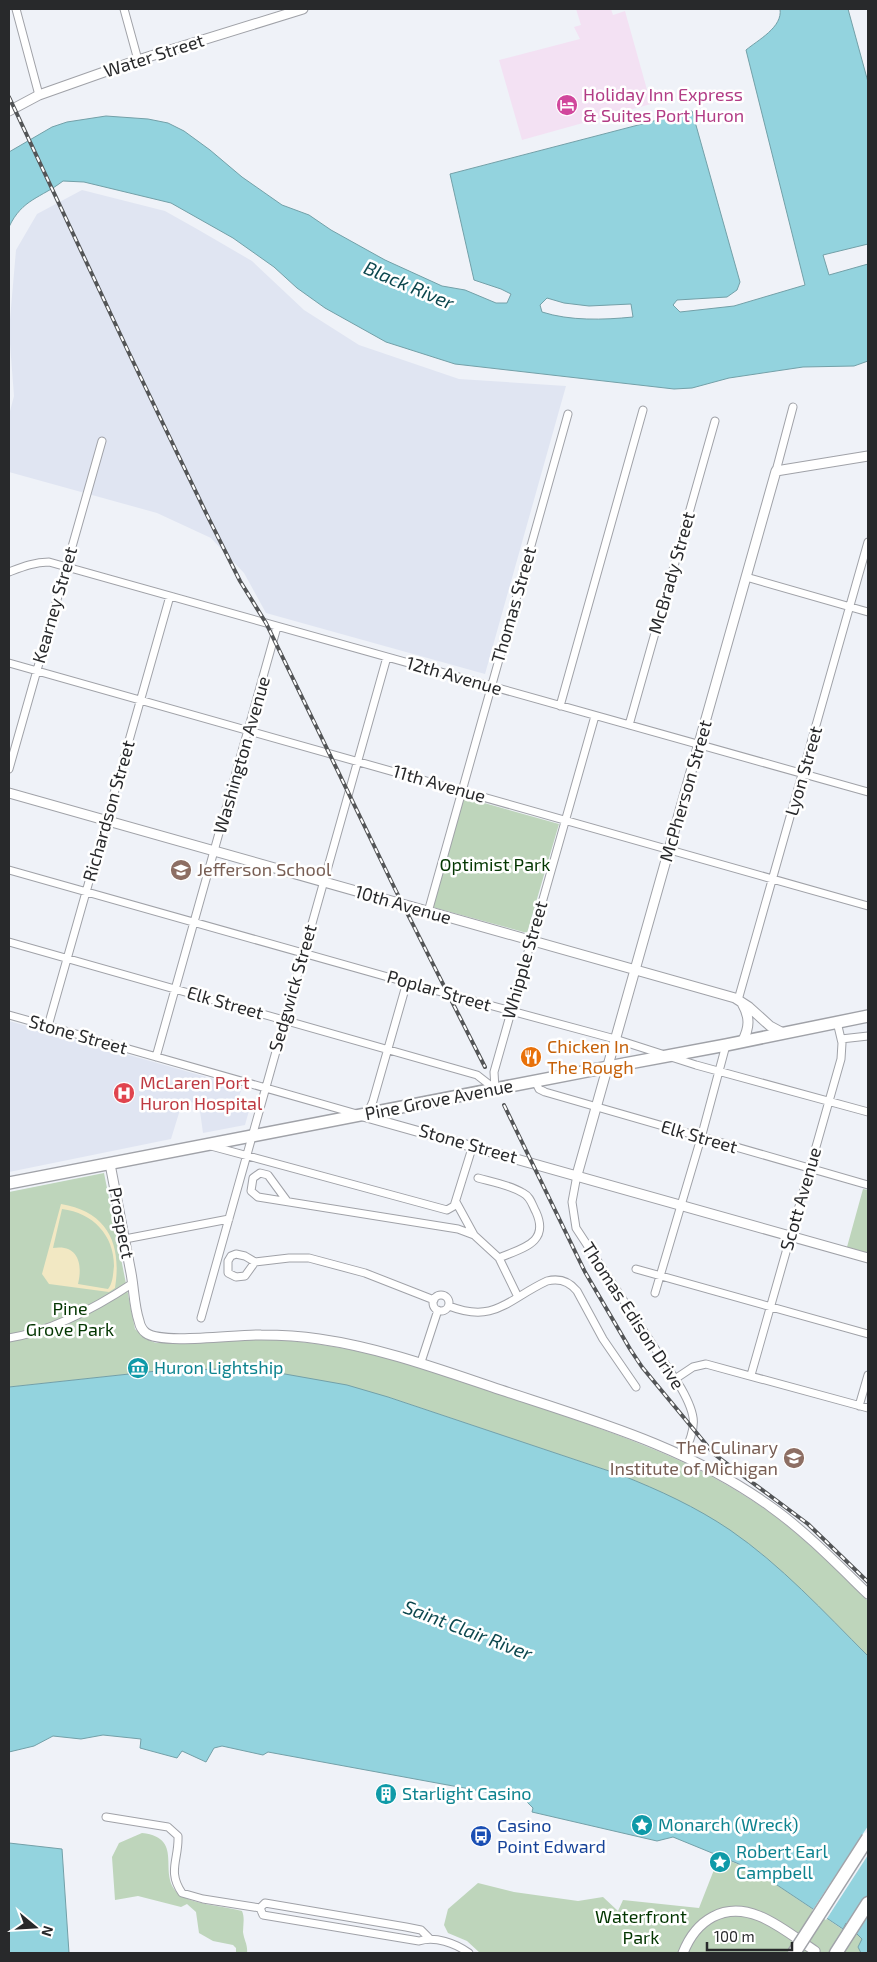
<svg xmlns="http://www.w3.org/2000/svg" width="877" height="1962" font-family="'Exo 2',sans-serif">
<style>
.commercial{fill:#f3e1f3}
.built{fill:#e0e5f2}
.green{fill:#bed5bb}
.sand{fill:#f2e8c3;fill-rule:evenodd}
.water{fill:#93d3de;stroke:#73a0a8;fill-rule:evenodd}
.pier{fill:#eff2f8}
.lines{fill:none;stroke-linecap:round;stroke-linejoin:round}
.minor-casing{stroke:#a0a2a8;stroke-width:9}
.tertiary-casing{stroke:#a0a2a8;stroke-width:11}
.primary-casing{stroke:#a0a2a8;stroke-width:14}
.motorway-casing{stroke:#a0a2a8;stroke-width:15}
.minor{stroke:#fff;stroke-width:7}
.tertiary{stroke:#fff;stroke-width:9}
.primary{stroke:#fff;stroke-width:11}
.motorway{stroke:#fff;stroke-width:12}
.rail-casing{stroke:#535557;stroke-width:4}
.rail{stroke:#fff;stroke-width:2;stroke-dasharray:5.5;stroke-linecap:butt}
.motorway-bridge-casing{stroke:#a0a2a8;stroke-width:15;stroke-linecap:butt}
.motorway-bridge{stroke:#fff;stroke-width:12}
.labels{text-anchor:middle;stroke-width:5;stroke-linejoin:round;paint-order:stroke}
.street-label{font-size:18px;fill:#28292b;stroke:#fff}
.hotel-label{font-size:18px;fill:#b23c85;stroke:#fff;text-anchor:start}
.park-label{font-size:18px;fill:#033601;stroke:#fff}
.education-label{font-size:18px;fill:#785e54;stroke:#fff;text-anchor:start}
.food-label{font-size:18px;fill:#c56008;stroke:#fff;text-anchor:start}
.health-label{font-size:18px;fill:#be3a42;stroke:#fff;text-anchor:start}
.culture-label{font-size:18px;fill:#0d838f;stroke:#fff;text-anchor:start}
.transit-label{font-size:18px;fill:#164399;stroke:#fff;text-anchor:start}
.water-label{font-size:19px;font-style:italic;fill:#0c474e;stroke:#fff}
</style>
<rect width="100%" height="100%" fill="#eff2f8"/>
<path class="commercial" d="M 576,9 L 611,9 L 613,15 L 625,11 L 651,104 L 522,140 L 499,60 L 580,39 L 574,27 L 581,25 Z"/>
<path class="built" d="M 82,190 L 165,211 L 197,229 L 252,261 L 304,310 L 359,345 L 459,379 L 566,386 L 485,674 L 266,613 L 244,573 L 211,538 L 157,513 L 9,472 L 9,415 L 14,396 L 9,331 L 16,250 L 37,214 Z
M 9,1021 L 242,1087 L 237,1104 L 250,1107 L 245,1125 L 203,1133 L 199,1104 L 183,1100 L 171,1139 L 9,1172 Z"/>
<path class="green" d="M 463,797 L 559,824 L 527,933 L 432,907 Z
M 104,1173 L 135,1329 L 146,1339 L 156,1343 C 191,1342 225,1339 259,1339 C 307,1340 353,1349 399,1361 C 449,1377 499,1394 550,1411 C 622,1436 692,1460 756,1503 C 797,1530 832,1566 867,1600 L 868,1602 L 868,1656 L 808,1596 L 762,1554 L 729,1530 L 691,1507 L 621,1475 L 388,1397 L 157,1371 L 9,1387 L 9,1192 Z
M 863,1189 L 868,1190 L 868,1253 L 847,1247 Z
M 142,1833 C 188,1838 153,1878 182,1896 C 194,1904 227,1907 242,1911 C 245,1918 243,1925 243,1932 C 244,1940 248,1945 247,1953 L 236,1953 L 236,1948 L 233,1945 L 213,1941 L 199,1933 L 196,1912 L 187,1904 L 181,1907 L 138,1896 L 115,1900 L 112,1857 L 119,1843 Z
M 719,1857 L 756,1871 L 842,1929 L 846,1923 L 863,1939 L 858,1947 L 862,1953 L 480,1953 L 467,1941 L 448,1933 L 444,1925 L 448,1909 L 478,1883 L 514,1892 L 578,1901 L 603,1897 L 618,1911 L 623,1900 L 699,1908 Z"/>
<path class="sand" d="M 61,1204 C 108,1212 122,1244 115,1288 L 109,1292 L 49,1284 L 42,1274 ZM 62,1209 C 93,1213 114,1235 114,1266 C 113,1274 113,1283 108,1289 L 78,1284 C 83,1264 78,1244 53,1248 Z"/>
<path class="water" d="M 780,9 L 848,9 L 868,82 L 868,244 L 823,255 L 829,275 L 868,264 L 868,361 L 854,366 L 803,367 L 729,378 L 692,388 L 674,389 L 455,364 L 386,342 L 325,308 L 297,288 L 274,267 L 233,238 L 171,203 L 84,182 L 63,181 C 41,198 22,199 9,227 L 9,152 L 52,127 L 67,122 L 106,116 L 148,119 L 168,123 L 184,131 L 210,150 L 242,177 L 282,205 L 309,215 L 331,230 L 385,260 L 442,286 L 465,290 L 496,303 L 507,303 L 511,294 L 501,289 L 474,280 L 450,174 L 692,111 L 740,282 L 737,290 L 727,297 L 677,300 L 673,305 L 680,312 L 734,306 L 805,285 L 746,50 C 758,40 783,27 780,9 ZM 547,298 L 564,303 L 589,306 L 631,304 L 633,317 C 603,320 570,321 542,312 L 540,305 Z
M 219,1369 L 268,1371 L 347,1385 L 388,1397 L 621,1475 C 659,1490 696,1507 730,1530 C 781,1565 824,1612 868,1656 L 868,1953 L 861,1953 L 858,1947 L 862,1939 L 846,1923 L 843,1929 L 756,1871 L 673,1837 L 657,1841 L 532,1812 L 533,1808 L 524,1799 L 268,1752 L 263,1755 L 222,1746 L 214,1748 L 206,1762 L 182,1751 L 177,1758 L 140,1748 L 141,1739 L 103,1735 L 81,1739 L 53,1736 L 34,1746 L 9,1752 L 9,1387 L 157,1371 Z
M 9,1843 L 62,1849 L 69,1953 L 9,1953 Z"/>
<path class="pier" d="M 868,1826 L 868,1855 L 826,1920 L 812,1911 Z"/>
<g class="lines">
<g class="minor-casing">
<path id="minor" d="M 16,9 L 39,95
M 124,9 L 138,60
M 776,471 L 793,407
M 9,572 C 22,567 34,562 49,562 L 868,792
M 746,577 L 868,612
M 9,663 L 868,906
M 560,706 L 643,410
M 629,725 L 715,421
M 9,769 L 102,441
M 9,870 L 448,994 L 615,1039 L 696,1065 L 868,1112
M 428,912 L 568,414
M 9,942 L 477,1075 L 495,1089
M 738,1000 L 868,542
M 9,1015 L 357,1114
M 48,1026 L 170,596
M 841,1039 L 868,1036
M 156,1057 L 277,627
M 535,1081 L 539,1089 L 545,1092 L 868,1185
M 495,1089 L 494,1072 L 595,716
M 368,1113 L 373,1101 L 407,982
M 211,1146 L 447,1210 L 454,1206 L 473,1145
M 577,1175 L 572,1202 L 576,1228 L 681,1388 C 698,1418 696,1425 684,1455
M 478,1178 C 493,1182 510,1185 523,1193 C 531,1197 532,1205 536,1212 C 550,1243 522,1248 499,1258
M 287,1201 L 268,1175 L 260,1173 L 253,1178 L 251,1191 L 258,1197 L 458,1229 L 474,1235
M 456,1202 L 474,1235 L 499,1258 L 518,1297
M 125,1239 L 229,1219
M 255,1262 L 245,1276 L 236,1277 L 228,1273 L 228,1261 L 231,1256 L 236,1254 L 245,1256 L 255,1262 L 289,1258 L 309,1258 L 365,1273 L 434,1300
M 636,1269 L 868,1334
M 655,1293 L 701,1138 L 726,1045
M433 1303a8 8 0 1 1 16 0a8 8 0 1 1-16 0Z
M 449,1306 C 495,1324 508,1299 547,1281 C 559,1278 569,1281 577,1291 L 603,1339 L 636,1387
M 201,1318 L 387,657
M 9,1338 C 51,1331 97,1307 133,1283
M 421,1362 L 438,1310
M 751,1375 L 841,1059 L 842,1043 L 837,1022
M 675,1379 L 693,1367 L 706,1364 L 868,1408
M 859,1406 L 868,1375
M 106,1817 L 168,1827 L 178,1836 C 179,1860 167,1871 182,1893 L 203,1899 L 260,1908 L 265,1903 L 406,1927 L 421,1930 L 429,1938
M 260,1908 L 263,1915 L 419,1941 C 435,1936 455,1943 469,1953"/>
</g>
<g class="tertiary-casing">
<path id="tertiary" d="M 9,111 L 39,95 L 138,60 L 303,9
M 9,793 L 735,998 L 749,1007 L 770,1026 L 783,1033
M 742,1042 C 750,1027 750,1017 742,1003
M 363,1116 L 868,1258
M 110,1164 C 117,1200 124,1237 131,1273 C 134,1289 134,1306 139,1321 C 140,1326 142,1330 146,1333 C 162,1345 238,1334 261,1335 C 281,1335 300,1336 319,1339 C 382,1348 441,1370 501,1390 C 595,1421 690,1448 771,1507 C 806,1532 837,1564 868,1594
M 577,1175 L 776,471 L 868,456
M 683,1953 C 696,1920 724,1902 759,1916 C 779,1924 797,1939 815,1951 L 814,1953"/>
</g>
<g class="primary-casing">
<path id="primary" d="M 9,1183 L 608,1067 L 726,1045 L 868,1016"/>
</g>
<g class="motorway-casing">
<path id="motorway" d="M 836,1953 L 868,1903"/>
</g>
<use href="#minor" class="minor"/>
<use href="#tertiary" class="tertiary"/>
<use href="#primary" class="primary"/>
<use href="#motorway" class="motorway"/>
<g class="rail-casing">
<path id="rail" d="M 9,97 L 128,351 L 207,515 L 240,581 L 266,623 L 396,891 L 485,1067
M 504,1105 L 585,1272 L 630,1349 L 642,1367 L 714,1454 L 808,1524 L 868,1582"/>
</g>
<use href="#rail" class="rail"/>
<g class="motorway-bridge-casing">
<path id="motorway-bridge" d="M 794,1953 L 868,1838"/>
</g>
<use href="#motorway-bridge" class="motorway-bridge"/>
</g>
<defs>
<g id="hotel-disc" transform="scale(1.125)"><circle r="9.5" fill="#d1479c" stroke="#fff"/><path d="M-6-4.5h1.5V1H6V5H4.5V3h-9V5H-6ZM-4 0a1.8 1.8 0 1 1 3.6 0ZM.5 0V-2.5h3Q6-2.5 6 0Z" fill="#fff"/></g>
<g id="school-disc" transform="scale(1.125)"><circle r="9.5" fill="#8d6e63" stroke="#fff"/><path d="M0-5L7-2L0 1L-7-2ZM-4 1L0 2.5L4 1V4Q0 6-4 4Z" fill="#fff"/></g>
<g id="restaurant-disc" transform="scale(1.125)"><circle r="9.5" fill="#e8710a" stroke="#fff"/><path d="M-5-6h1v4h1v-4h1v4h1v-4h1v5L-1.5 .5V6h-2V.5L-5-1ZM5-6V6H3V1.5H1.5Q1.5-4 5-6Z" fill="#fff"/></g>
<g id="hospital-disc" transform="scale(1.125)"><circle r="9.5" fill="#e0444e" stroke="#fff"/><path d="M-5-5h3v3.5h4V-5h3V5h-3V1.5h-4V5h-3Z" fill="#fff"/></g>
<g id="museum-disc" transform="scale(1.125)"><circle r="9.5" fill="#0f9aa8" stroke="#fff"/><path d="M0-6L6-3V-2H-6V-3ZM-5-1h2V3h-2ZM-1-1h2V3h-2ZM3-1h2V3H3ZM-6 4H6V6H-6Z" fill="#fff"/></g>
<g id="building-disc" transform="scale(1.125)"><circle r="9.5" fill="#0f9aa8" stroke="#fff"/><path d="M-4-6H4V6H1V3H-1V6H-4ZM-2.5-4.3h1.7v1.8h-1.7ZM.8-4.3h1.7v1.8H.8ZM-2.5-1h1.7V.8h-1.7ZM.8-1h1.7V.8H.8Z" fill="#fff"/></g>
<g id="sight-disc" transform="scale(1.125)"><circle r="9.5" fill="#0f9aa8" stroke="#fff"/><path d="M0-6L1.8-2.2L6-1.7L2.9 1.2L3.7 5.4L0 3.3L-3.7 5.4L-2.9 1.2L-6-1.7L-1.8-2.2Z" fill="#fff"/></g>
<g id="bus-disc" transform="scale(1.125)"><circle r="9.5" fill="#1a4fb4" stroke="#fff"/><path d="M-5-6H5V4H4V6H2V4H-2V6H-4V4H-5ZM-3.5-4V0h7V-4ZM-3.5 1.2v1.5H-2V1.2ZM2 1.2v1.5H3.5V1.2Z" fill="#fff"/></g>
</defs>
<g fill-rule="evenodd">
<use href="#hotel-disc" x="567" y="105"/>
<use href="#school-disc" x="181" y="870"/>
<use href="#restaurant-disc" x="531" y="1057"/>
<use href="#hospital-disc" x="124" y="1093"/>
<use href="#museum-disc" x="138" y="1368"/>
<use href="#school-disc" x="794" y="1458"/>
<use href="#building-disc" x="386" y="1794"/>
<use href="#sight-disc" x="642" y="1825"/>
<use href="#bus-disc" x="481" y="1836"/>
<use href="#sight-disc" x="720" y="1862"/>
</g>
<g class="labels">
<g class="street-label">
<text transform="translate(154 56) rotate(-18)" y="6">Water Street</text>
<text transform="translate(672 573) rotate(-74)" y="6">McBrady Street</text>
<text transform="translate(55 605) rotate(-74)" y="6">Kearney Street</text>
<text transform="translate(514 605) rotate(-74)" y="6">Thomas Street</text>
<text transform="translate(454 676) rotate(16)" y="6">12th Avenue</text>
<text transform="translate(242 755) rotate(-74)" y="6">Washington Avenue</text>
<text transform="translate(804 771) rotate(-74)" y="6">Lyon Street</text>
<text transform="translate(439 784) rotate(16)" y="6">11th Avenue</text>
<text transform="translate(686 791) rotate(-74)" y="6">McPherson Street</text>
<text transform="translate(109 811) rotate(-74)" y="6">Richardson Street</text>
<text transform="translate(403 905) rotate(16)" y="6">10th Avenue</text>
<text transform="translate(525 960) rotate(-74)" y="6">Whipple Street</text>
<text transform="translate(293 988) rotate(-74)" y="6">Sedgwick Street</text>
<text transform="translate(439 991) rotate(16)" y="6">Poplar Street</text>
<text transform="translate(225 1003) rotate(16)" y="6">Elk Street</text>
<text transform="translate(78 1035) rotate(16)" y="6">Stone Street</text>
<text transform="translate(439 1100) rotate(-11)" y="6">Pine Grove Avenue</text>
<text transform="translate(699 1137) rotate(16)" y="6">Elk Street</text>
<text transform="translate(468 1144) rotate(16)" y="6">Stone Street</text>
<text transform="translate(801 1199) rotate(-74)" y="6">Scott Avenue</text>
<text transform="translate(121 1223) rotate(79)" y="6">Prospect</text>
<text transform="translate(633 1316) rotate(57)" y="6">Thomas Edison Drive</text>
</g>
<g class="hotel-label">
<text x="583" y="101">Holiday Inn Express<tspan x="583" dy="21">&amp; Suites Port Huron</tspan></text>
</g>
<g class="park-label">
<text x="495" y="871">Optimist Park</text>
<text x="70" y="1315">Pine<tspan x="70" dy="21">Grove Park</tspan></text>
<text x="641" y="1923">Waterfront<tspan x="641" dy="21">Park</tspan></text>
</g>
<g class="education-label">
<text x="197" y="876">Jefferson School</text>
<text x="778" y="1454" text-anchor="end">The Culinary<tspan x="778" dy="21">Institute of Michigan</tspan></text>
</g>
<g class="food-label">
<text x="547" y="1053">Chicken In<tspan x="547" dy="21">The Rough</tspan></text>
</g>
<g class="health-label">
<text x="140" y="1089">McLaren Port<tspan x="140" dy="21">Huron Hospital</tspan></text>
</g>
<g class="culture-label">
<text x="154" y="1374">Huron Lightship</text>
<text x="402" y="1800">Starlight Casino</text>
<text x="658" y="1831">Monarch (Wreck)</text>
<text x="736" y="1858">Robert Earl<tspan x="736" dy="21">Campbell</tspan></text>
</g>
<g class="transit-label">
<text x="497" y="1832">Casino<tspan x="497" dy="21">Point Edward</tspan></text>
</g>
<g class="water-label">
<text transform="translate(409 285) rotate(23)" y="7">Black River</text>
<text transform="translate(468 1630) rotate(21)" y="7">Saint Clair River</text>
</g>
</g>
<rect width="877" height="1962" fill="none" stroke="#28292b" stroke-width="20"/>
<g transform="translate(35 1927) rotate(108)" stroke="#ffffff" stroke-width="4" paint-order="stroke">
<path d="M0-4L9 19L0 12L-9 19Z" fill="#28292b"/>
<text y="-8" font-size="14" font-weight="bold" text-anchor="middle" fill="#28292b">N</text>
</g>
<path d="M707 1942v8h85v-8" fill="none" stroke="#28292b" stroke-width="2.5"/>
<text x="714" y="1942" font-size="15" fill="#28292b" stroke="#ffffff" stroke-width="4" paint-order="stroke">100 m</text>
</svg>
